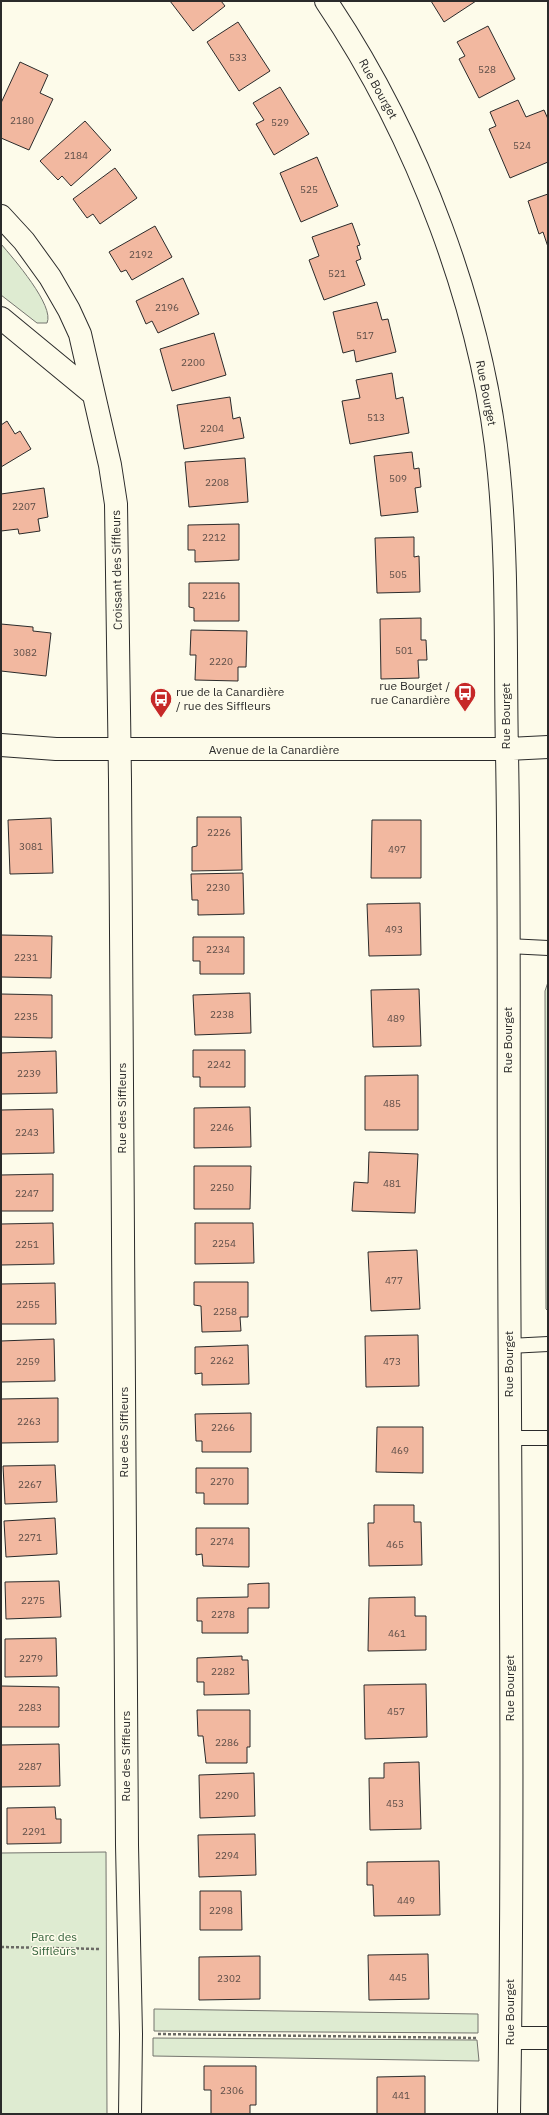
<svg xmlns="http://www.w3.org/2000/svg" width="549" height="2115" font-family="'IBM Plex Sans',sans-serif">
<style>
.green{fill:#deebd1;stroke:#74746e}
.building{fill:#f2b8a0;stroke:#2b2b2b}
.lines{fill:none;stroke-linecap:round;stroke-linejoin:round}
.service-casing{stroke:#2b2b2b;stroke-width:16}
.minor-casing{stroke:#2b2b2b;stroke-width:24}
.tertiary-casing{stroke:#2b2b2b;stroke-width:24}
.path{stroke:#6a6964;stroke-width:2.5;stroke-dasharray:3 2;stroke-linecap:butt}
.service{stroke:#fdfbea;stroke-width:14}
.minor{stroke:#fdfbea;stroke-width:22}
.tertiary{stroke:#fdfbea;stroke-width:22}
.labels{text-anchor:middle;stroke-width:3;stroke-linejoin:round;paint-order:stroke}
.number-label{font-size:10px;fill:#5d4e48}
.street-label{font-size:12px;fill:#2b2b2b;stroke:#fdfbea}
.poi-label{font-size:12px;fill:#2b2b2b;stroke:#fdfbea;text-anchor:end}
.park-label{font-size:12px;fill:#34623c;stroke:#fdfbea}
</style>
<rect width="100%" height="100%" fill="#fdfbea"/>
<path class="green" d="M 1,244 C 13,258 55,306 47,323 L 37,323 L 1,295 Z
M 548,982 L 548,1311 L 546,1309 L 545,991 Z
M 106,1852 L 107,2114 L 1,2114 L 1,1853 Z
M 154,2009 L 478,2014 L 478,2033 L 154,2031 Z
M 153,2038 L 477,2040 L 479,2061 L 153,2056 Z"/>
<path class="building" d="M 170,1 L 221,1 L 225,6 L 193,31 Z
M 431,1 L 476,1 L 444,22 Z
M 238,22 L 270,71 L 239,91 L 207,42 Z
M 488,26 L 515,79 L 479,98 L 459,59 L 465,56 L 457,42 Z
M 20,62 L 48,75 L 40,93 L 53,99 L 29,150 L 1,138 L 1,103 Z
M 280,87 L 309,134 L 274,155 L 256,124 L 264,120 L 253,103 Z
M 518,100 L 526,117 L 544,110 L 548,119 L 548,162 L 510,178 L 489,129 L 496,126 L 490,112 Z
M 85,121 L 111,150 L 71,186 L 62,176 L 58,180 L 40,161 Z
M 317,157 L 338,206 L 301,222 L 280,173 Z
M 115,168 L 137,198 L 100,224 L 93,214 L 87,218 L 73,199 Z
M 548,194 L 548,247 L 543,232 L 539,234 L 528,201 Z
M 352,223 L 360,245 L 357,246 L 361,259 L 356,261 L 365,285 L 324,300 L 309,260 L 319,256 L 312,237 Z
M 155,226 L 172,257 L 132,280 L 126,270 L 121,272 L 109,252 Z
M 183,278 L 199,314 L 158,333 L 152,321 L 146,324 L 136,301 Z
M 377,302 L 382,320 L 388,319 L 396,352 L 356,362 L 354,350 L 343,353 L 333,312 Z
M 214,333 L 226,375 L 172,391 L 160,349 Z
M 392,373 L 396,399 L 403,397 L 409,433 L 350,444 L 342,401 L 360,398 L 356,380 Z
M 230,397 L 233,419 L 240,417 L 244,438 L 184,449 L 177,405 Z
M 7,421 L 15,434 L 20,431 L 31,449 L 1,467 L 1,425 Z
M 412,452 L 414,469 L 419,468 L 421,487 L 415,488 L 418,512 L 381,516 L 374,456 Z
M 245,458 L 248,502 L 189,507 L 185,462 Z
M 44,488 L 48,517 L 38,519 L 40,531 L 19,534 L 18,529 L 1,531 L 1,494 Z
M 239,524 L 239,560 L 195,562 L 195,550 L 188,550 L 188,525 Z
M 414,537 L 414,557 L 419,556 L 420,592 L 377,593 L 375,538 Z
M 189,583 L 239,583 L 239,621 L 194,621 L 194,608 L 189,607 Z
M 421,618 L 421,640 L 426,640 L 427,660 L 418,660 L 419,678 L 381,679 L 380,619 Z
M 1,624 L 33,627 L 33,631 L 51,633 L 46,676 L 1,671 Z
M 191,630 L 247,631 L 246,667 L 238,667 L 238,681 L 195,680 L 196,655 L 190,655 Z
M 197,817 L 241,817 L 242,870 L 192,871 L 192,847 L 197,846 Z
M 51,818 L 53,873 L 10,874 L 8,820 Z
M 372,820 L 421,820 L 421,878 L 371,878 Z
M 243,873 L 244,914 L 198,915 L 198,900 L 192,900 L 191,874 Z
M 420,903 L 421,955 L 369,956 L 367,904 Z
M 1,935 L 52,936 L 51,978 L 1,977 Z
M 193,937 L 244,937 L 244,974 L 200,974 L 200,961 L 193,961 Z
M 419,989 L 421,1046 L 373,1047 L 371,990 Z
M 250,993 L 251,1033 L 195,1035 L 193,995 Z
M 1,994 L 52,995 L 52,1038 L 1,1037 Z
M 193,1050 L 245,1050 L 245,1087 L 200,1087 L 200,1077 L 193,1077 Z
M 56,1051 L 57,1093 L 1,1094 L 1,1053 Z
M 418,1075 L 418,1130 L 365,1130 L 365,1076 Z
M 250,1107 L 251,1147 L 194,1148 L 194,1108 Z
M 53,1109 L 54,1153 L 1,1154 L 1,1110 Z
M 369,1152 L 418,1154 L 415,1213 L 352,1211 L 354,1182 L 368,1183 Z
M 194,1166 L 251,1166 L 250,1209 L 194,1209 Z
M 53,1174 L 53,1211 L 1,1211 L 1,1175 Z
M 53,1223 L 54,1264 L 1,1265 L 1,1224 Z
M 195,1223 L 253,1223 L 254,1263 L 195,1264 Z
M 417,1250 L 420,1309 L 371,1311 L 368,1252 Z
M 194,1282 L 248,1282 L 248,1317 L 240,1317 L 241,1331 L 202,1332 L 201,1306 L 194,1305 Z
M 55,1283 L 56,1324 L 1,1324 L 1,1284 Z
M 418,1335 L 419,1386 L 366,1387 L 365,1336 Z
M 54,1339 L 55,1381 L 1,1382 L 1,1341 Z
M 248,1345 L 249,1384 L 202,1385 L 202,1373 L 195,1374 L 195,1347 Z
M 58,1398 L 58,1442 L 1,1443 L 1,1399 Z
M 251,1413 L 251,1452 L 202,1452 L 202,1441 L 196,1441 L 195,1414 Z
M 377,1427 L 423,1427 L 423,1473 L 376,1472 Z
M 55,1465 L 57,1502 L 5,1504 L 3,1466 Z
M 196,1468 L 248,1468 L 248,1504 L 204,1504 L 204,1493 L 196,1493 Z
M 374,1505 L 414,1505 L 414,1522 L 421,1522 L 422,1565 L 369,1566 L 368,1523 L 374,1523 Z
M 55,1518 L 57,1554 L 6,1557 L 4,1521 Z
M 196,1528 L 249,1528 L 249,1567 L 203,1566 L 202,1554 L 196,1555 Z
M 59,1581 L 61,1617 L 6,1619 L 5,1582 Z
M 269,1583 L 269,1608 L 248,1608 L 248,1633 L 202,1633 L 202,1621 L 197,1621 L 197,1598 L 248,1597 L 248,1584 Z
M 415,1597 L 415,1616 L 426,1616 L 426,1650 L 368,1651 L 369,1598 Z
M 56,1638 L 57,1676 L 5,1677 L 5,1639 Z
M 242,1656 L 242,1660 L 248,1660 L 249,1694 L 204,1695 L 204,1682 L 197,1682 L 197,1658 Z
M 426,1684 L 427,1737 L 365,1739 L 364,1685 Z
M 1,1686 L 59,1687 L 59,1727 L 1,1727 Z
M 197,1710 L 250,1710 L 250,1747 L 247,1747 L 247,1763 L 206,1763 L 203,1736 L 198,1736 Z
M 59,1744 L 60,1786 L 1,1787 L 1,1745 Z
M 419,1762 L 421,1829 L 370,1830 L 369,1778 L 384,1778 L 384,1763 Z
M 254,1773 L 255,1816 L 200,1818 L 199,1775 Z
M 55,1807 L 56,1819 L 61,1819 L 61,1843 L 7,1844 L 7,1808 Z
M 255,1834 L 256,1875 L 199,1877 L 198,1835 Z
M 439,1861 L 440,1915 L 374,1916 L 373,1885 L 367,1885 L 367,1862 Z
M 200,1891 L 241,1891 L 242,1930 L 200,1930 Z
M 428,1954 L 429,1999 L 369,2000 L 368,1955 Z
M 260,1956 L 260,1999 L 199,2000 L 199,1957 Z
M 204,2066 L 256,2066 L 256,2105 L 250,2105 L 250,2114 L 211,2114 L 211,2090 L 204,2090 Z
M 425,2076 L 425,2114 L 377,2114 L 377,2077 Z"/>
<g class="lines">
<g class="service-casing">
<path id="service" d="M 508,946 L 548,948
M 509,1346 L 548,1344
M 510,1438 L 548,1438"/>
</g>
<g class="minor-casing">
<path id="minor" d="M 1,216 L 24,241 L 50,277 L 69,310 L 80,334 L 110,465 L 116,504 L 120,780 L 127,1845 L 131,2034 L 130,2114
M 1,318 L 92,393
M 1,745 L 56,749 L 506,749
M 510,2038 L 548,2038"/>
</g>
<g class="tertiary-casing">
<path id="tertiary" d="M 326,1 C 417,136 484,311 499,473 C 508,566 505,660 507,754 C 510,905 508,1056 509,1207 C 510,1509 514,1812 509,2114
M 506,749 L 548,747"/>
</g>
<path class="path" d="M 1,1947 L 100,1949
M 158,2034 L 477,2038"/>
<use href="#service" class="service"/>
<use href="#minor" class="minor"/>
<use href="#tertiary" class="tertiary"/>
</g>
<defs>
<g id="bus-pin" transform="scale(1.15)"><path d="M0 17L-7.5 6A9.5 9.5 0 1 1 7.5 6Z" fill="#c62828" stroke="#fdfbea"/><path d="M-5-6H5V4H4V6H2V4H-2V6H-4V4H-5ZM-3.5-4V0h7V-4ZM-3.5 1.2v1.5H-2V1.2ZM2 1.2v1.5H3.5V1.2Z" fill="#fff"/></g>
</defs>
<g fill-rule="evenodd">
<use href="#bus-pin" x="465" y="693"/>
<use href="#bus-pin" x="161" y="699"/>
</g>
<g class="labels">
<g class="number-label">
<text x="238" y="61">533</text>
<text x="487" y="73">528</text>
<text x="22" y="124">2180</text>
<text x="280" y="126">529</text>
<text x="522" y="149">524</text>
<text x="76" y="159">2184</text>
<text x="309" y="193">525</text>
<text x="141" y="258">2192</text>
<text x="337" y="277">521</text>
<text x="167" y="311">2196</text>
<text x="365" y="339">517</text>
<text x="193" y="366">2200</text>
<text x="376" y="421">513</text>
<text x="212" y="432">2204</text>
<text x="398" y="482">509</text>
<text x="217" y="486">2208</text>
<text x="24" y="510">2207</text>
<text x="214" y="541">2212</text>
<text x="398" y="578">505</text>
<text x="214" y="599">2216</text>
<text x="404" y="654">501</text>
<text x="25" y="656">3082</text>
<text x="221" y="665">2220</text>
<text x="219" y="836">2226</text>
<text x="31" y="850">3081</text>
<text x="397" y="853">497</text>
<text x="218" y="891">2230</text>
<text x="394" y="933">493</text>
<text x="218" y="953">2234</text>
<text x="26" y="961">2231</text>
<text x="222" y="1018">2238</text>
<text x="26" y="1020">2235</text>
<text x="396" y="1022">489</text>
<text x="219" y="1068">2242</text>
<text x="29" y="1077">2239</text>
<text x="392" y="1107">485</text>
<text x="222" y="1131">2246</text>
<text x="27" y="1136">2243</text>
<text x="392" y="1187">481</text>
<text x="222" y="1191">2250</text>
<text x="27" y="1197">2247</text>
<text x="224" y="1247">2254</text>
<text x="27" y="1248">2251</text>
<text x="394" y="1284">477</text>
<text x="28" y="1308">2255</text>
<text x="225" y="1315">2258</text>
<text x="222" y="1364">2262</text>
<text x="28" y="1365">2259</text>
<text x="392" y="1365">473</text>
<text x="29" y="1425">2263</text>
<text x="223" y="1431">2266</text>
<text x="400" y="1454">469</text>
<text x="222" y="1485">2270</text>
<text x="30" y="1488">2267</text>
<text x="30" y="1541">2271</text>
<text x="222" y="1545">2274</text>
<text x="395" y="1548">465</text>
<text x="33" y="1604">2275</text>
<text x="223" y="1618">2278</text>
<text x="397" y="1637">461</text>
<text x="31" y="1662">2279</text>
<text x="223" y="1675">2282</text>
<text x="30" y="1711">2283</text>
<text x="396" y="1715">457</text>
<text x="227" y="1746">2286</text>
<text x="30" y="1770">2287</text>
<text x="227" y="1799">2290</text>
<text x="395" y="1807">453</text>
<text x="34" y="1835">2291</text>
<text x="227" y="1859">2294</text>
<text x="406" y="1904">449</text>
<text x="221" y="1914">2298</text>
<text x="398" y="1981">445</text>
<text x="229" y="1982">2302</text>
<text x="232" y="2094">2306</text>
<text x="401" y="2099">441</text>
</g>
<g class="street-label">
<text transform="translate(378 89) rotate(61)" y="4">Rue Bourget</text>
<text transform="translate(486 393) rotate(79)" y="4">Rue Bourget</text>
<text transform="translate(117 570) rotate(-91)" y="4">Croissant des Siffleurs</text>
<text transform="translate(506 716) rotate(-90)" y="4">Rue Bourget</text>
<text x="274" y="754">Avenue de la Canardière</text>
<text transform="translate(508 1040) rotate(-90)" y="4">Rue Bourget</text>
<text transform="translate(122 1108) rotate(-90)" y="4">Rue des Siffleurs</text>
<text transform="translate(509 1364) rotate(-90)" y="4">Rue Bourget</text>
<text transform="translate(124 1432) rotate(-90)" y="4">Rue des Siffleurs</text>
<text transform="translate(510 1688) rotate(-90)" y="4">Rue Bourget</text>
<text transform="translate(126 1756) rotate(-90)" y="4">Rue des Siffleurs</text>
<text transform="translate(510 2012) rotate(-90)" y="4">Rue Bourget</text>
</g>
<g class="poi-label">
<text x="450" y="690">rue Bourget /<tspan x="450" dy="14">rue Canardière</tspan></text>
<text x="176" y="696" text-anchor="start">rue de la Canardière<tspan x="176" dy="14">/ rue des Siffleurs</tspan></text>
</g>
<g class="park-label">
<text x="54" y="1941">Parc des<tspan x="54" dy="14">Siffleurs</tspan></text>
</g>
</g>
<rect width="549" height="2115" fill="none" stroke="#2b2b2b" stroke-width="4"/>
</svg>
